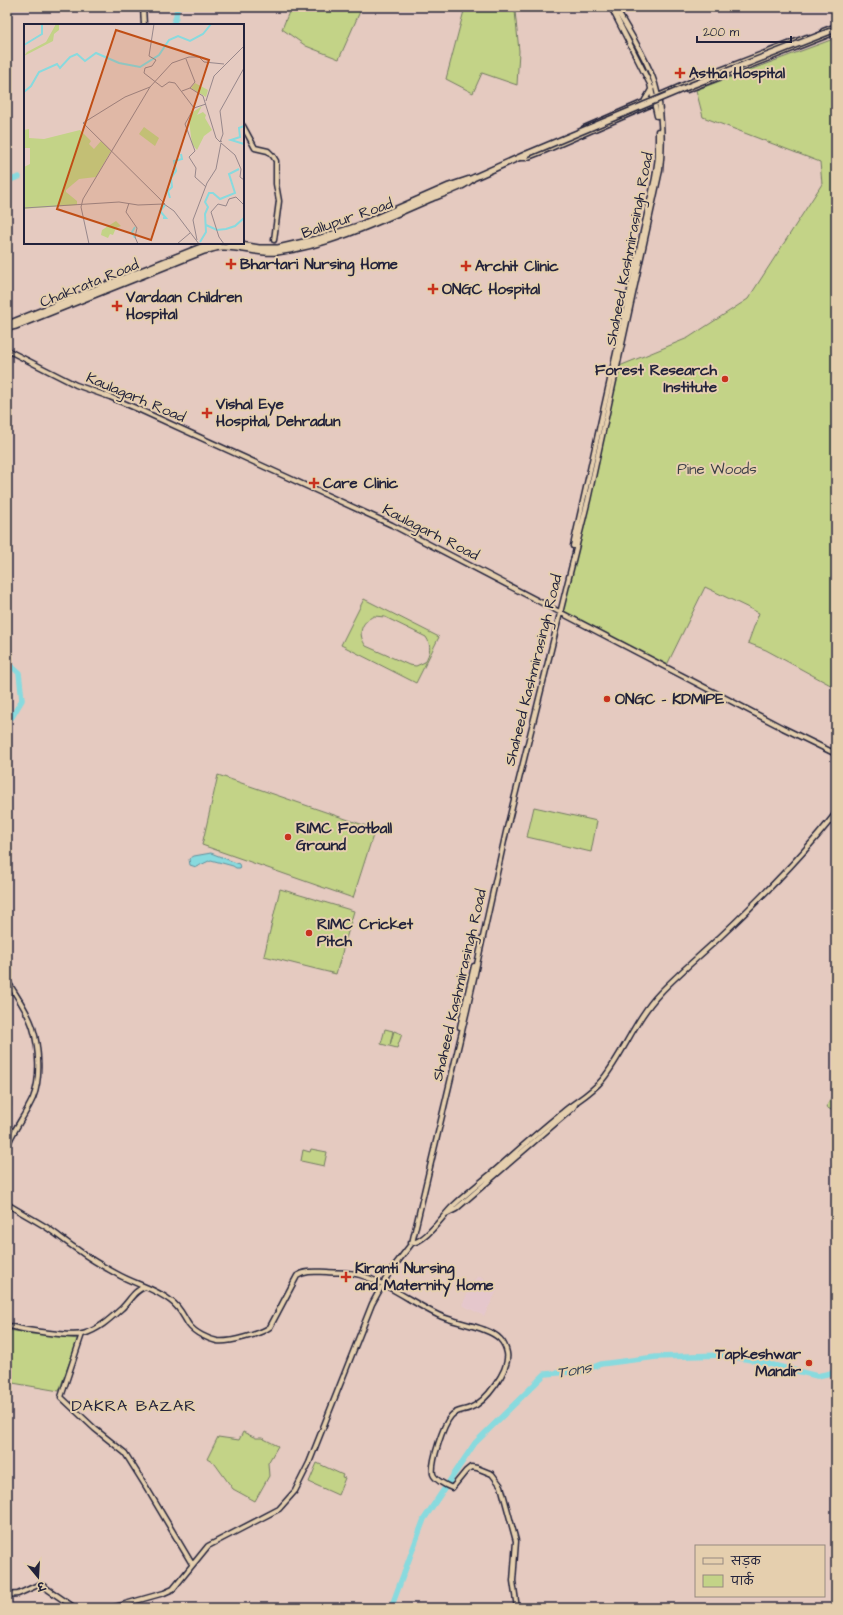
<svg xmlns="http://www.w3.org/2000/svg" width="843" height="1615" font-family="'Architects Daughter','Playpen Sans Deva',sans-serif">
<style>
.built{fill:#e5c7cc}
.green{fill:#c3d387;stroke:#727a61;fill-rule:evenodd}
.water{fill:#88dade;stroke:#5f909d}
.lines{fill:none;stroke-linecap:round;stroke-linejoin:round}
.river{stroke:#88dade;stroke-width:5.5}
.minor-casing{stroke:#22223b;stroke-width:7}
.major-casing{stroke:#22223b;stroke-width:8}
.minor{stroke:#e5cfae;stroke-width:4}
.major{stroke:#e5cfae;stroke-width:5}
.major-bridge-casing{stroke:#22223b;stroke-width:8;stroke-linecap:butt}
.major-bridge{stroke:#e5cfae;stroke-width:5}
.poi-dot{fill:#c8321e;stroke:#e5cfae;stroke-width:1.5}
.labels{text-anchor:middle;stroke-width:4;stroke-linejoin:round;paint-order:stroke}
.poi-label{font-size:15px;font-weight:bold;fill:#22223b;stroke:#e5cfae;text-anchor:start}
.street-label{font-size:15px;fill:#22223b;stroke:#e5cfae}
.park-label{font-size:15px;fill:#3a3d46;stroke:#e5cfae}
.water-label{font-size:16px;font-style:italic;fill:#313e53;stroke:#e5cfae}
.neighbourhood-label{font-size:16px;letter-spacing:1px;fill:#22223b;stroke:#e5cfae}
.inset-river{fill:none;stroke:#88dade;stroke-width:2}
.inset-road{fill:none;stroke:#97878b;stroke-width:1}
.view{fill:#c04e15;fill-opacity:0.15;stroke:#c04e15;stroke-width:2}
.inset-edge{fill:none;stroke:#22223b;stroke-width:2}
</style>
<rect width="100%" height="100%" fill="#e5cac0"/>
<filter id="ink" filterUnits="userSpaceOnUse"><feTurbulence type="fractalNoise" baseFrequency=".025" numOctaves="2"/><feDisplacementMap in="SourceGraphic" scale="8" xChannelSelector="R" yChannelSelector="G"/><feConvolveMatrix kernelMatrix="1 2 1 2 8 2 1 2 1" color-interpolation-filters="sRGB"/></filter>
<g filter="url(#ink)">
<path class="built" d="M 478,1276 L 499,1287 L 484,1316 L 462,1305 L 473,1282 Z"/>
<path class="green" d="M 291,7 L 362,7 L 339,59 L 306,46 L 282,29 Z
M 465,7 L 507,7 L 515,11 L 519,51 L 517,85 L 482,73 L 473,93 L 446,79 Z
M 836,38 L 836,688 L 766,650 L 748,643 L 759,613 L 705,587 L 666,667 L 560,611 L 617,367 L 688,338 L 748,299 L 822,184 L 820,162 L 703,117 L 696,90 Z
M 364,599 L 439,637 L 416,683 L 341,645 ZM 374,616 L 385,617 L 426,637 C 432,646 430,653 425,662 L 416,666 L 409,665 L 366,646 C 357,634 361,622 374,616 Z
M 218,775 L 375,829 L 353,898 L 202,845 Z
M 534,807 L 597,821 L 591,852 L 527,837 Z
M 280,889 L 354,911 L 336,974 L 264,956 Z
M 385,1029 L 393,1031 L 390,1045 L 394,1031 L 402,1034 L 397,1048 L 381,1044 Z
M 7,1066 L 11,1105 L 7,1120 Z
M 834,1094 L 836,1096 L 836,1105 L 833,1111 L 826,1107 Z
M 311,1149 L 327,1152 L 324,1166 L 301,1161 L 303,1150 L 310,1152 Z
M 7,1330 L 78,1339 L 59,1391 L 7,1382 Z
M 243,1432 L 256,1438 L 262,1438 L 278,1446 L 268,1463 L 269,1476 L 255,1501 L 233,1489 L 215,1464 L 207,1459 L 218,1437 L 239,1440 Z
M 317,1463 L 343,1475 L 342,1477 L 345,1478 L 338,1495 L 309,1482 Z"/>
<path class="water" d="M 211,853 L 239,864 L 240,868 L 236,868 L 233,866 L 211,860 L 196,867 L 190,865 L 189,859 L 194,856 Z"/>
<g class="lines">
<path class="river" d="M 173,25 L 176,17 L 177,7
M 7,181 L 19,177
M 7,662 L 19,673 L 22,700 L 12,717 L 7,713
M 391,1608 L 424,1519 L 475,1443 L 545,1374 L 583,1371 L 601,1364 L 656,1357 L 724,1355 L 757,1361 L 817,1376 L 836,1372"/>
<g class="minor-casing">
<path id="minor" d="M 143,7 L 144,25
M 611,7 L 650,84 L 657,116
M 823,31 L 836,26
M 687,90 L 836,32
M 645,100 L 652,88
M 243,126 L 255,148 L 268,151 L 273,156 L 276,161 L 276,184 L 279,201 L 274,240
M 584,128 L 702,77 L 807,37
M 521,158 L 526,158 L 544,151 L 657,102
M 7,350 L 76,385 L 110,397 L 140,410 L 392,525 L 783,728 L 836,754
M 573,546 L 655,178 L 658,157 L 658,131
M 7,980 C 16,996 28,1011 33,1028 C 39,1048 41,1079 33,1098 C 26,1114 14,1129 7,1146
M 460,1027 L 474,966
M 7,1204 C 20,1212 33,1219 46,1227 C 57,1234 67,1243 78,1250 C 90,1259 104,1267 117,1274 C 134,1284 155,1288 171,1301 C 180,1307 183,1316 189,1325 C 195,1333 208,1339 217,1341 C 228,1343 261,1334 270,1327 L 297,1276 C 306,1270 317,1272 327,1272 C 337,1273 350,1272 360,1275 C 387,1283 413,1303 438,1315 C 454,1323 489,1327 500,1339 C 504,1343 506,1348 507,1353 C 510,1370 486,1402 470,1408 C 463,1411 456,1410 451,1416 C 443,1425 431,1462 433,1474 C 435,1480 447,1486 452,1488 L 466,1471 L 471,1467 L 477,1468 L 492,1474 L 501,1486 L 516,1541 L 513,1581 L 517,1608
M 446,1214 L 456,1209 L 573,1108 L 576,1103
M 410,1243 C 425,1244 443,1215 453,1206 C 466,1194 480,1183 493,1172 C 516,1152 539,1131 563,1112 C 576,1101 591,1094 603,1079 C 624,1052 636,1018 660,993 C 679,973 701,955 721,936 C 762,897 801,858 836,813
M 7,1325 C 20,1330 70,1337 83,1334 C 98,1330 110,1319 121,1309 C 129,1302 134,1290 145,1287
M 82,1334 L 61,1397 L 95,1429 L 125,1453 L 145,1485 L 192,1564
M 7,1595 L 18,1594 L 38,1585 L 43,1586 L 75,1608
M 111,1608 L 164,1593 L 173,1589 L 208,1546 L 279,1509 L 295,1491 L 309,1463 L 372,1304 L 389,1273 L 412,1243 L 467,1010 L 506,832 L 588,500 L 660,170 C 663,146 662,107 655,84 C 647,59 628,30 615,7"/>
</g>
<g class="major-casing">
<path id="major" d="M 229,243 L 259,248 L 278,248 L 321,238 L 358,226 L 449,186 L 473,178 L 527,154
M 8,324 L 201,247 L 218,243
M 7,328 L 16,326 L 204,251 C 210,250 216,247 222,247 C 240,246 258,254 277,252 C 330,245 380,221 430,199 C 442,194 465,187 473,178"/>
</g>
<use href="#minor" class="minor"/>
<use href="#major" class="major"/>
<g class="major-bridge-casing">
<path id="major-bridge" d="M 527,154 L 692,85 L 836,29"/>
</g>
<use href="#major-bridge" class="major-bridge"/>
</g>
</g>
<g class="poi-dot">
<path d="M678 67h4v4h4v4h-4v4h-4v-4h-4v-4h4z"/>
<path d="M229 258h4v4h4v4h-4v4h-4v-4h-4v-4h4z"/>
<path d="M464 260h4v4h4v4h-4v4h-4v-4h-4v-4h4z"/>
<path d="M431 283h4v4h4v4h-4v4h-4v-4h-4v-4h4z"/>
<path d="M115 300h4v4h4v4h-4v4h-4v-4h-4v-4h4z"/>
<circle cx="725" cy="379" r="4"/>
<path d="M205 407h4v4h4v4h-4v4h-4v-4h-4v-4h4z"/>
<path d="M312 477h4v4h4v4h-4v4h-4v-4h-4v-4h4z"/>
<circle cx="607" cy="699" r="4"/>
<circle cx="288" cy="837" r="4"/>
<circle cx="309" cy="933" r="4"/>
<path d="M344 1271h4v4h4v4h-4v4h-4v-4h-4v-4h4z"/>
<circle cx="809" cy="1363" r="4"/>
</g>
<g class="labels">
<g class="poi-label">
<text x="689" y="78">Astha Hospital</text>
<text x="240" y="269">Bhartari Nursing Home</text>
<text x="475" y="271">Archit Clinic</text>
<text x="442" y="294">ONGC Hospital</text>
<text x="126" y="302">Vardaan Children<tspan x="126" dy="17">Hospital</tspan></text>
<text x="717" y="375" text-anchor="end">Forest Research<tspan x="717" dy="17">Institute</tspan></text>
<text x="216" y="409">Vishal Eye<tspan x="216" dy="17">Hospital, Dehradun</tspan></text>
<text x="323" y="488">Care Clinic</text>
<text x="615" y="704">ONGC - KDMIPE</text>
<text x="296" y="833">RIMC Football<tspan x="296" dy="17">Ground</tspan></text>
<text x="317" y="929">RIMC Cricket<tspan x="317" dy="17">Pitch</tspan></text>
<text x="355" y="1273">Kiranti Nursing<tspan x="355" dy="17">and Maternity Home</tspan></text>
<text x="801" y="1359" text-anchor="end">Tapkeshwar<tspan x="801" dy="17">Mandir</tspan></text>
</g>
<g class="street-label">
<text transform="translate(347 218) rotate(-19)" y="5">Ballupur Road</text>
<text transform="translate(629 249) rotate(-79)" y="5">Shaheed Kashmirasingh Road</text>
<text transform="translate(89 283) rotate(-22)" y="5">Chakrata Road</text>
<text transform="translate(136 397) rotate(23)" y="5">Kaulagarh Road</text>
<text transform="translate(431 532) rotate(27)" y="5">Kaulagarh Road</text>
<text transform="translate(533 670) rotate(-76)" y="5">Shaheed Kashmirasingh Road</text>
<text transform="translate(459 985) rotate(-77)" y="5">Shaheed Kashmirasingh Road</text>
</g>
<g class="park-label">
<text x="717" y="474">Pine Woods</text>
</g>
<g class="water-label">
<text transform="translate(574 1369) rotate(-10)" y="6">Tons</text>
</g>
<g class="neighbourhood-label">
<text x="134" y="1411">DAKRA BAZAR</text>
</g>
</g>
<g transform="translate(24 24)">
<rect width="220" height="220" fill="#e5cac0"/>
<path d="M 32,0 L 35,0 L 35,6 L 30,10 L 29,17 L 0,32 L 3,28 L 22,18 ZM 171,59 L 184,66 L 182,73 L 167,64 ZM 178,82 L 173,91 L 179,88 L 182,91 L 181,94 L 188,106 L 180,112 L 173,126 L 168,120 L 165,97 L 169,88 ZM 120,103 L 135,114 L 131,122 L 115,110 ZM 5,105 L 5,114 L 20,115 L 56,106 L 67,117 L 65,120 L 70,125 L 77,117 L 87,127 L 72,153 L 55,155 L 42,166 L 42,168 L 53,177 L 53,181 L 0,185 L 0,143 L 6,140 L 6,124 L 0,124 L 0,106 ZM 92,197 L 97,202 L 92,204 L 89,211 L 86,210 L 84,214 L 77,211 L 78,206 Z" fill="#c3d387"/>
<path class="inset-river" d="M 0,21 L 18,10 L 18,0M 0,68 L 7,62 L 15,48 L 33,40 L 36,44 L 46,33 L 53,30 L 61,37 L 72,29 L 95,39 L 116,43 L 135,31 L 145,16 L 154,12 L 166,17 L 179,10 L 187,0M 220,102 L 215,104 L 216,113 L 207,116 L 220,120M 146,174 L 144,167 L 148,163 L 147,154 L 152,147 L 150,137 L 158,135 L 157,130M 139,194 L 142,194 L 136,187 L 141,181M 182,201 L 193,206 L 202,205 L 211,202 L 220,194M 111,203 L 108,208 L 111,214M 176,218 L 182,208 L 181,190 L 184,183 L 181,178 L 185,169 L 189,169 L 196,175 L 211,169 L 205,150 L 215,145"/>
<path class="inset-road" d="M 130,0 L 125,32 L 132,36 L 128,42 L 121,44 L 120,49 L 138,63 L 145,58 L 151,59 L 170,84M 162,35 L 171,58 L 166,64M 126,63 L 101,73 L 59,99 L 141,180M 158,67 L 166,64 L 179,72 L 192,114 L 196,118M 182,77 L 190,52 L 220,22M 182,80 L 170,84 L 161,100 L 171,127 L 165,133 L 172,144 L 171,153 L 182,163M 198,117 L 196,118 L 199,110 L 196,87 L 220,44M 197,119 L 211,131 L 217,145 L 216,153 L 220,156M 105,179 L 102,188 L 113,204 L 111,213 L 114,220M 0,184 L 95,178 L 114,181 L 140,180 L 150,187 L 175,220M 173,216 L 169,196 L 183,159 L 192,145 L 197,119M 65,220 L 57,183 L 59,175 L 126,63 L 148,39 L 165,33 L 175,33 L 180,38 L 200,40M 153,220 L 166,209M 200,220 L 195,213 L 187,188 L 194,180 L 202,182 L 205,175 L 212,173 L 220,181"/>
<path class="view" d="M 92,6 L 185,36 L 127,216 L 33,185 Z"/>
<rect width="220" height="220" class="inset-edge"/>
</g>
<rect width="843" height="1615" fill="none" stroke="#e5cfae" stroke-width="24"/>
<rect x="12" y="12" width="819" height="1591" fill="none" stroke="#22223b" stroke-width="1.5" filter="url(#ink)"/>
<rect x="695" y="1545" width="130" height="52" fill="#e5cfae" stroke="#978a80"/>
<rect x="703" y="1558" width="20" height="6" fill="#e5cfae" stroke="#978a80"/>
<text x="731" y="1565" font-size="12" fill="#22223b">सड़क</text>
<rect x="703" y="1575" width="20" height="12" fill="#c3d387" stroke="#978a80"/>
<text x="731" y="1585" font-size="12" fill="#22223b">पार्क</text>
<g transform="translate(38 1577) rotate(162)" stroke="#e5cfae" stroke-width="3" paint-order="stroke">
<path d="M0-3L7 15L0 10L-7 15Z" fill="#22223b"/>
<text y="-6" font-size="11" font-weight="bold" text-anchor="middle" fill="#22223b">उ</text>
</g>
<path d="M697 36v6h94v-6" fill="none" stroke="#22223b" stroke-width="2"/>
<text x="703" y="36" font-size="12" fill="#22223b" stroke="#e5cfae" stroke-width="3" paint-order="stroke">200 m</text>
</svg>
